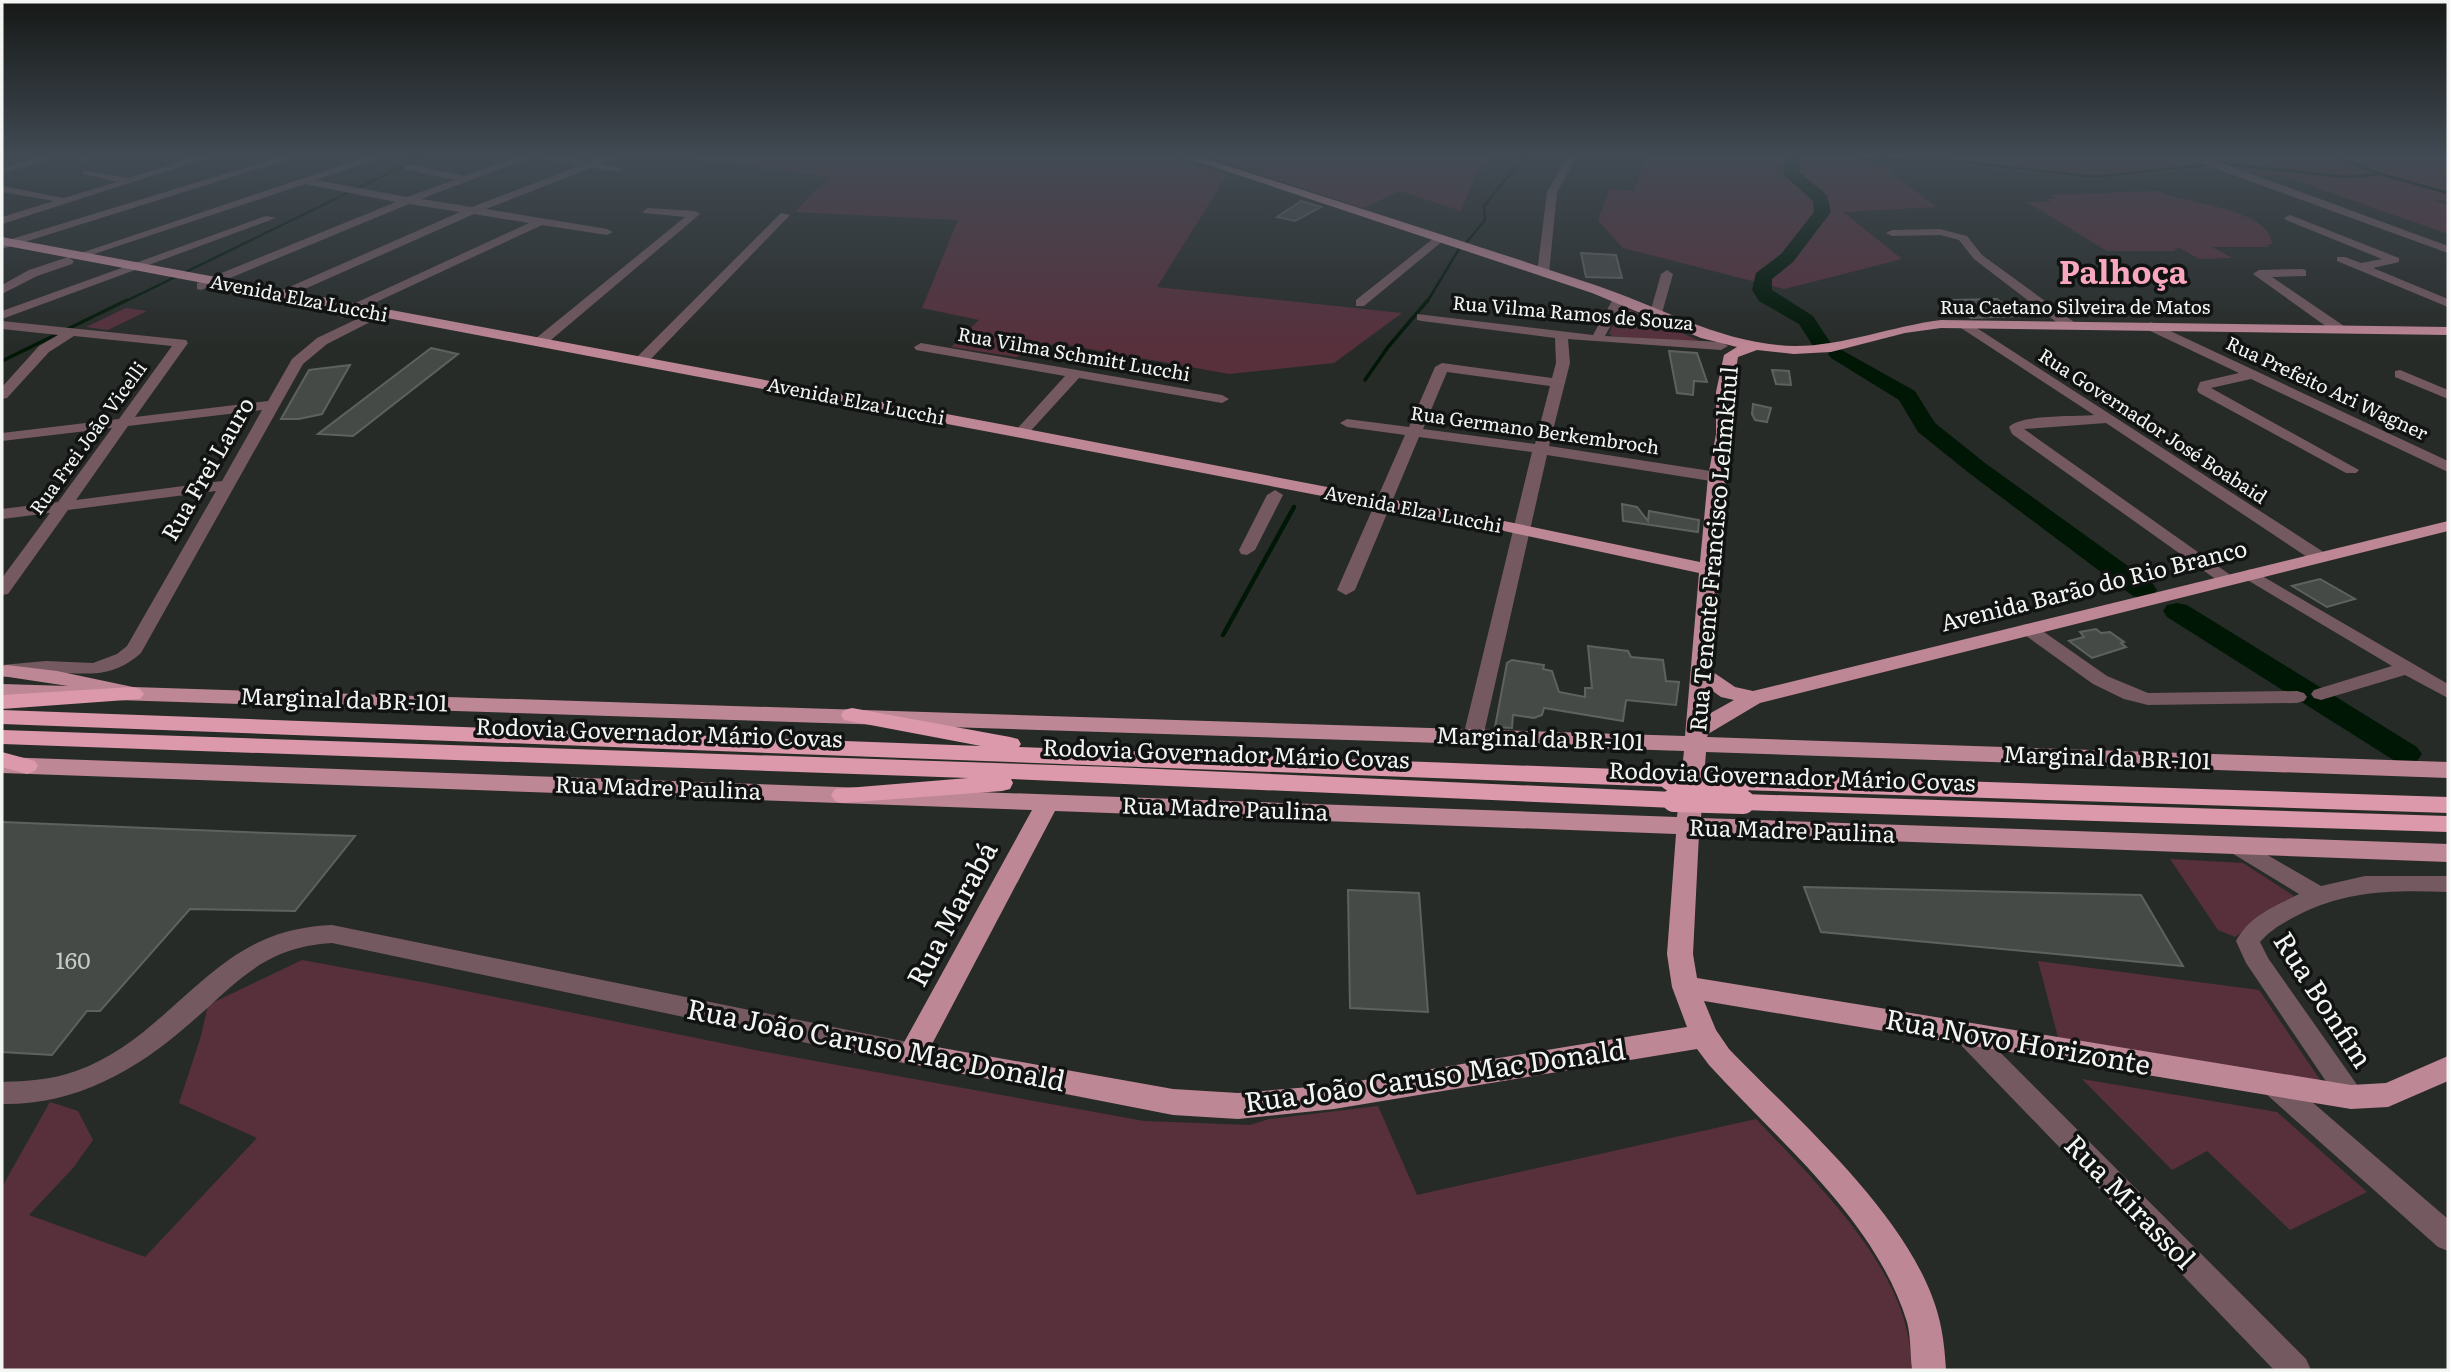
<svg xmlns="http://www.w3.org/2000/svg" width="2450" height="1372" font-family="Literata,serif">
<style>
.green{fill:#57303c}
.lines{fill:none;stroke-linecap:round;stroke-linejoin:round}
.stream-far2{stroke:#001706;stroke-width:2.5}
.stream-far1{stroke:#001706;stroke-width:3.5}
.stream{stroke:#001706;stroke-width:4.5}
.river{fill:#001706;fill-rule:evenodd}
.building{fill:#464a47;stroke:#5e625f;stroke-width:2}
.minor{fill:#745960;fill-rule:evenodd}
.major{fill:#be8796;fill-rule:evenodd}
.highway{fill:#db99ab;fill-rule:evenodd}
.highway-bridge{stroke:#db99ab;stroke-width:24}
.labels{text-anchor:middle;stroke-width:7;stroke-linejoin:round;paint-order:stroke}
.far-street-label{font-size:19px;fill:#f3f5f3;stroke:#111312}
.street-label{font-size:23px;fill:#f3f5f3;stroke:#111312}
.near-number-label{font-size:23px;fill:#c8cac8}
.near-street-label{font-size:28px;fill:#f3f5f3;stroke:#111312}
.far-town-label{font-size:32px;font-weight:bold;fill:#f9a7bf;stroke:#111312}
</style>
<rect width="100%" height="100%" fill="#272b28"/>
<path class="green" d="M 666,155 L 1164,155 L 1227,175 L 1157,287 L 1402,313 L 1334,363 L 1229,374 L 1057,343 L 1016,357 L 951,347 L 979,320 L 922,308 L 958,220 L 795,212 L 829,177 Z
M 1202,155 L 1493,155 L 1475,176 L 1461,211 L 1400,191 L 1363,208 Z
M 1647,155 L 2448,155 L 2448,201 L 2430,199 L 2448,205 L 2448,234 L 2280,175 L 2261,176 L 2230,166 L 2092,179 L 1869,155 L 1936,207 L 1843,212 L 1902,259 L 1784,289 L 1623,248 L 1598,220 L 1610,189 L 1633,191 Z
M 2158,191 C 2181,204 2270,207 2272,244 L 2267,245 L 2269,247 L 2212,247 L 2232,258 L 2199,259 L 2180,248 L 2174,249 L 2176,251 L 2107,251 L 2027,202 L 2051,202 L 2048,199 L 2055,198 L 2051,195 Z
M 126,308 L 147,311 L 108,330 L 86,327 Z
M 1626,308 L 1702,342 L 1612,336 L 1609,333 L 1622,309 Z
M 2170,859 L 2243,863 L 2294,896 L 2235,937 L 2218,930 Z
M 302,960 L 427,983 L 755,1050 L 1144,1121 L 1250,1125 L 1269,1119 L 1378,1106 L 1417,1195 L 1756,1119 C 1816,1183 1915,1275 1911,1370 L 2,1370 L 2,1187 L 50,1102 L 78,1111 L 93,1140 L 73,1168 L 29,1215 L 145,1257 L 257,1138 L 179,1103 L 201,1036 L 208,1005 Z
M 2038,961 L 2259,990 L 2321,1081 L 2059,1041 Z
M 2082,1079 L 2277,1112 L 2367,1192 L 2290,1230 L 2207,1151 L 2172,1170 Z"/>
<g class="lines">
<path class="stream-far2" d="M 1851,155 L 1873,161 L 1945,160 L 2094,177 L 2205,165
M 2331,155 L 2380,174 L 2448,193
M 2223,164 L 2347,177 L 2380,174
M 1466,243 L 1485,220 L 1484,206 L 1525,155
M 124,302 L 426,155
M 1427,302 L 1459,249"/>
<path class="stream-far1" d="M 2,361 L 127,300
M 1365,380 L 1388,347 L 1428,300"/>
<path class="stream" d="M 1223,635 L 1294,507"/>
<path class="river" d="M 1789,155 L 1805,155 L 1799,164 L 1800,173 L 1827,195 L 1831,212 L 1793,262 L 1772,279 L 1772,290 L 1813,316 L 1832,345 L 1829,349 L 1815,349 L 1799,324 L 1759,301 L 1752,290 L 1756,273 L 1781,254 L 1814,212 L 1813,201 L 1784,175 L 1783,164 Z
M 1838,348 L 1915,391 L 1935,423 L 1985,463 L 2153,584 L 2157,590 L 2153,596 L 2143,598 L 2133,596 L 1969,473 L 1918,432 L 1899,400 L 1831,358 L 1828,354 L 1831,350 Z
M 2177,603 L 2187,605 L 2417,747 L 2422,754 L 2417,761 L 2406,765 L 2395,761 L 2167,617 L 2163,611 L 2167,605 Z"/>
</g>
<path class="building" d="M 1301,201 L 1321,207 L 1295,221 L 1277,217 Z
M 1581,253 L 1616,255 L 1622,278 L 1586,277 Z
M 1997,299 L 2019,316 L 1971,318 L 1964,314 L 1954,300 Z
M 431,348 L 458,354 L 353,436 L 318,434 Z
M 1669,351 L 1697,353 L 1707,382 L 1694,381 L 1693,395 L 1677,393 Z
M 350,365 L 322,414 L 299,419 L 281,419 L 309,370 Z
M 1772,370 L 1789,371 L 1791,385 L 1776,384 Z
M 1753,404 L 1771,408 L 1767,422 L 1755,420 L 1752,414 Z
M 1622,504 L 1637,507 L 1648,521 L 1649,511 L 1699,520 L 1698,532 L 1623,521 Z
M 2320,579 L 2355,599 L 2327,607 L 2292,586 Z
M 2096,629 L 2101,633 L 2110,632 L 2124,642 L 2121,643 L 2126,647 L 2092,658 L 2069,641 L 2084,637 L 2080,632 Z
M 1588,646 L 1628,651 L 1631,657 L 1663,660 L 1666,681 L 1679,682 L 1676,705 L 1626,700 L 1623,721 L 1544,708 L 1542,715 L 1534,718 L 1513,715 L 1512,728 L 1495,727 L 1507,663 L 1512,660 L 1544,665 L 1543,669 L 1552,671 L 1559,692 L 1585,697 L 1585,688 L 1592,688 Z
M 2,822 L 269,833 L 355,836 L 295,911 L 190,909 L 100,1011 L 87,1011 L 52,1055 L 2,1052 Z
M 1804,887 L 2141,895 L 2183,966 L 1821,932 Z
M 1348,890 L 1419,893 L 1428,1012 L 1350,1008 Z"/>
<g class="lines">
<path class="minor" d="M 44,155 L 60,155 L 2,174 L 2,168 Z
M 66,155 L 86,155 L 91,158 L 86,161 Z
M 202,155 L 217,155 L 2,224 L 2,217 L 54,201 L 2,192 L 2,186 L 64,198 L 117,182 L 83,174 L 83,170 L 128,178 Z
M 286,155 L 302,155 L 2,249 L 2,242 Z
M 372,155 L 387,155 L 316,180 L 407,197 L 454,180 L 404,169 L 403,167 L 408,164 L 464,176 L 521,155 L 555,155 L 589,162 L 606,155 L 620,155 L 601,164 L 620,168 L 620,172 L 591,168 L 486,209 L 607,229 L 613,232 L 607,235 L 542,225 L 342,318 L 336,314 L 338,311 L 529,223 L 474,214 L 282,299 L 276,295 L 278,292 L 460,212 L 409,204 L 201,290 L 197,289 L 197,283 L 396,202 L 305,184 L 82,258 L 72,256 ZM 534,156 L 579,166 L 472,207 L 421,199 Z
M 1568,155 L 1578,155 L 1557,192 L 1549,273 L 1543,277 L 1537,273 L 1547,192 Z
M 2178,155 L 2211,159 L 2448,246 L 2448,253 Z
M 648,208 L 695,211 L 700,214 L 545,345 L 535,345 L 535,339 L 685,217 L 644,213 L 643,211 Z
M 781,213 L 790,215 L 647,363 L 637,363 L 637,357 Z
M 2290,215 L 2399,258 L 2399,262 L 2373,268 L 2448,299 L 2448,307 L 2337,261 L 2337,257 L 2345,257 L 2361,263 L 2382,259 L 2286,220 L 2284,218 Z
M 266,216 L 276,218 L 2,319 L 2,311 Z
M 1940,229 L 1967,236 L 1982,255 L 2074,322 L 2074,328 L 2064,328 L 1974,259 L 1959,240 L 1940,235 L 1892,236 L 1886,233 L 1892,230 Z
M 1434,238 L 1444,240 L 1364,306 L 1356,306 L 1356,300 Z
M 68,257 L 74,261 L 72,264 L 37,276 L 2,294 L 2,285 L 29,270 Z
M 2302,269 L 2306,270 L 2306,276 L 2272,277 L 2344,326 L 2344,332 L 2334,332 L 2253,274 L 2259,270 Z
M 1667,270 L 1673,274 L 1662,313 L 1656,317 L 1652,316 L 1650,313 L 1661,274 Z
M 1619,295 L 1625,299 L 1605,336 L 1721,342 L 1728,346 L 1721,350 L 1568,339 L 1570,363 L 1549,446 L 1717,472 L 1725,477 L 1717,482 L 1547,455 L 1483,737 L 1480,742 L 1466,742 L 1463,737 L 1532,452 L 1419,437 L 1355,590 L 1346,595 L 1337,590 L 1405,435 L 1347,427 L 1340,423 L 1347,419 L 1409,427 L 1435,367 L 1442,363 L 1552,378 L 1556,363 L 1555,338 L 1422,321 L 1417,320 L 1417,314 L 1593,335 L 1613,299 ZM 1447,372 L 1550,386 L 1535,444 L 1423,429 Z
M 378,309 L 382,310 L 382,316 L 327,344 L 303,364 L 141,653 C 109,681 85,672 46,673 C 31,673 17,677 2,677 L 2,665 L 46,661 L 93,663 L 117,654 L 127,646 L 216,491 L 68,510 L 8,594 L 2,595 L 2,578 L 50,513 L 2,519 L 2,509 L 58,502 L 112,428 L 2,441 L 2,433 L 119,419 L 172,346 L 74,336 L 49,352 L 7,398 L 2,399 L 2,387 L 39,346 L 58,335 L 2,329 L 2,321 L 186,340 L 188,343 L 135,417 L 268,401 L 292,359 L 317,338 ZM 262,410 L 222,481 L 76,500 L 128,426 Z
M 1966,321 L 2325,553 L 2327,557 L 2319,562 L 2313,561 L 2106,423 L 2024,429 L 2236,579 L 2227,584 L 2221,583 L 2012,434 L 2009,427 C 2023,414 2073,417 2094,415 L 1961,328 L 1960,325 Z
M 2151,322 L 2448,461 L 2448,472 L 2251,379 L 2211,388 L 2359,470 L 2356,473 L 2346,473 L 2199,393 L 2197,390 L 2200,382 L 2239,373 L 2146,329 L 2145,326 Z
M 921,343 L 1222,395 L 1229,399 L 1222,403 L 1079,378 L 1026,436 L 1016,436 L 1014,433 L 1016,430 L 1065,376 L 916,350 L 914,347 Z
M 2400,370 L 2448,390 L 2448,399 L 2395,377 L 2395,371 Z
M 1275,490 L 1283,495 L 1255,550 L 1247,555 L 1241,554 L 1239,550 L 1267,495 Z
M 2250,569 L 2448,684 L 2448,698 L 2405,675 L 2321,700 L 2314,698 L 2311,694 L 2314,690 L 2392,666 L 2244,578 L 2241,574 Z
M 2028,624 L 2034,625 L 2107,676 L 2148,693 L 2297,691 L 2304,693 L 2307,697 L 2304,701 L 2297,703 L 2148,705 L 2124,699 L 2093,684 L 2022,633 L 2019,629 L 2022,625 Z
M 2238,838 L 2321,886 L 2365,876 L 2448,876 L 2448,892 C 2395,890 2348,890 2300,914 C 2285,922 2271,929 2260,942 L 2268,958 L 2360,1089 L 2364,1097 L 2360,1105 L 2351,1108 L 2342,1105 L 2246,963 L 2236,941 C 2249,916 2275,906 2299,894 L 2230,852 L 2227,846 L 2230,840 Z
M 332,925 L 912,1043 L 921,1046 L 925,1054 L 921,1062 L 912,1065 L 332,943 C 263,947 237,983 188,1025 C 134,1072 75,1105 2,1104 L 2,1082 C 27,1081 51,1080 76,1071 C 151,1045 193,973 259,942 C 282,931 307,926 332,925 Z
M 1965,1023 L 1974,1026 L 2306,1359 L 2311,1370 L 2274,1370 L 1956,1040 L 1952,1033 L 1956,1026 Z
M 2274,1074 L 2283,1077 L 2448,1219 L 2448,1251 L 2438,1247 L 2265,1093 L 2261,1085 L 2265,1077 Z"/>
<path class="major" d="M 1178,155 L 1194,155 C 1329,199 1464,241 1598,286 C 1666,309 1721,344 1795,346 C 1844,346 1892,326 1941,320 L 2448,327 L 2448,335 L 1941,328 L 1905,333 L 1831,352 L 1794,354 L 1757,350 L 1738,357 L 1732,392 L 1732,434 L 1726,477 L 1713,672 L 1735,687 L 1753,691 L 2448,521 L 2448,531 L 1760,703 L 1708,734 L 1707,737 L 2448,762 L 2448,778 L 1706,752 L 1701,818 L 2448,844 L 2448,862 L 1699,834 L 1693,954 L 1697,978 L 2351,1085 L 2386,1083 L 2448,1056 L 2448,1081 L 2388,1107 L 2351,1109 L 1704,1001 L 1716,1030 L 1729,1049 C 1799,1122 1921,1225 1941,1327 C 1944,1341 1945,1356 1946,1370 L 1912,1370 C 1910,1355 1911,1337 1907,1322 C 1875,1219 1780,1143 1709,1065 L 1697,1049 L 1334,1109 L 1238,1119 L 1173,1115 L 902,1062 L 898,1054 L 902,1046 L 1032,810 L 2,773 L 2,757 L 1677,817 L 1684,751 L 117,700 L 90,691 L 88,698 L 81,700 L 2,698 L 2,684 L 68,686 L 2,676 L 2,666 L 7,665 L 57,671 L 133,687 L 1685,736 L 1699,573 L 1504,531 L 1016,437 L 2,245 L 2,237 L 1016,427 L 1504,521 L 1700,562 L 1708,477 L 1716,434 L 1716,392 L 1724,355 L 1737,347 L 1701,338 L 1592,293 ZM 1711,690 L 1721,697 L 1734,700 L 1709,714 ZM 1055,811 L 1676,834 L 1667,954 L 1672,987 L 1687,1027 L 1334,1085 L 1238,1093 L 1173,1089 L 931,1046 Z"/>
<path class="highway" d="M 133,687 L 140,689 L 144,694 L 140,699 L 2,709 L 2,695 Z
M 852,708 L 1010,737 L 1018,739 L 1021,744 L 1019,747 L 1671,771 L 1679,774 L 1682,779 L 1679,784 L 1671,787 L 2,724 L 2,710 L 981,746 L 844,720 L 841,715 L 844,710 Z
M 2,730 L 1113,767 L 1674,792 L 1682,794 L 1686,800 L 1682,806 L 1674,808 L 1011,779 L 1013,783 L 1010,789 L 1002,791 L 843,803 L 835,801 L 831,795 L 835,789 L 968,778 L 2,744 Z
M 2,752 L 35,761 L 38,766 L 35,771 L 27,774 L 2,767 Z
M 1740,774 L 2448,797 L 2448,813 L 1740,790 L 1732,788 L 1729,782 L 1732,776 Z
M 1743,794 L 2448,816 L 2448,832 L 1743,810 L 1735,808 L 1731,802 L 1735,796 Z"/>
<path class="highway-bridge" d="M 1671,779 L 1740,782
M 1674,800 L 1743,802"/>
</g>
<linearGradient id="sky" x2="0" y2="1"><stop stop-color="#151816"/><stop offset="0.45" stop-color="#414a53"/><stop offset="1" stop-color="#414a53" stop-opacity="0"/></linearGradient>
<rect width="2450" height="347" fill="url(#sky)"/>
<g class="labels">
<g class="far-street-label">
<text transform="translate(299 298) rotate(11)" y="7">Avenida Elza Lucchi</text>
<text x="2075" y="314">Rua Caetano Silveira de Matos</text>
<text transform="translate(1573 313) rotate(5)" y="7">Rua Vilma Ramos de Souza</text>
<text transform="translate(1074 354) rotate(10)" y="7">Rua Vilma Schmitt Lucchi</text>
<text transform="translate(2327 388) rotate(25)" y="7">Rua Prefeito Ari Wagner</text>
<text transform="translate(856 401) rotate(11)" y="7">Avenida Elza Lucchi</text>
<text transform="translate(2153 426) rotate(33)" y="7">Rua Governador José Boabaid</text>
<text transform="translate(1535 430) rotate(8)" y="7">Rua Germano Berkembroch</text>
<text transform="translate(88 438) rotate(-54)" y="7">Rua Frei João Vicelli</text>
<text transform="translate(1413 509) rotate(11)" y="7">Avenida Elza Lucchi</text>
</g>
<g class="street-label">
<text transform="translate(208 469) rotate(-60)" y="8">Rua Frei Lauro</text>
<text transform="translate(1714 549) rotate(-85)" y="8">Rua Tenente Francisco Lehmkhul</text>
<text transform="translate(2094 586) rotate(-14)" y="8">Avenida Barão do Rio Branco</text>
<text transform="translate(344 700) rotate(2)" y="8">Marginal da BR-101</text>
<text transform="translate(659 733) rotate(2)" y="8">Rodovia Governador Mário Covas</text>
<text transform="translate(1540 739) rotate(2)" y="8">Marginal da BR-101</text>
<text transform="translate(1226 754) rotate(2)" y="8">Rodovia Governador Mário Covas</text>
<text transform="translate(2107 758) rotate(2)" y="8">Marginal da BR-101</text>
<text transform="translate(1792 777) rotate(2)" y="8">Rodovia Governador Mário Covas</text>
<text transform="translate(658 788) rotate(2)" y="8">Rua Madre Paulina</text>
<text transform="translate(1225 809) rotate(2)" y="8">Rua Madre Paulina</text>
<text transform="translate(1792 831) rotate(2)" y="8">Rua Madre Paulina</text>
</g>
<g class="near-number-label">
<text x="73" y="969">160</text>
</g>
<g class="near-street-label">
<text transform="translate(952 914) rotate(-62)" y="10">Rua Marabá</text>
<text transform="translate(2323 1000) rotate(57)" y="10">Rua Bonfim</text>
<text transform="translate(2018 1042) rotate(10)" y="10">Rua Novo Horizonte</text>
<text transform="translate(876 1045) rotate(11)" y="10">Rua João Caruso Mac Donald</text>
<text transform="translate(1435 1076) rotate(-8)" y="10">Rua João Caruso Mac Donald</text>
<text transform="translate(2130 1202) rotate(46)" y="10">Rua Mirassol</text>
</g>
<g class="far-town-label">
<text x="2123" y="284">Palhoça</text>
</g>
</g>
<rect width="2450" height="1372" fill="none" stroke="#f3f5f3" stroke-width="7"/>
</svg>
